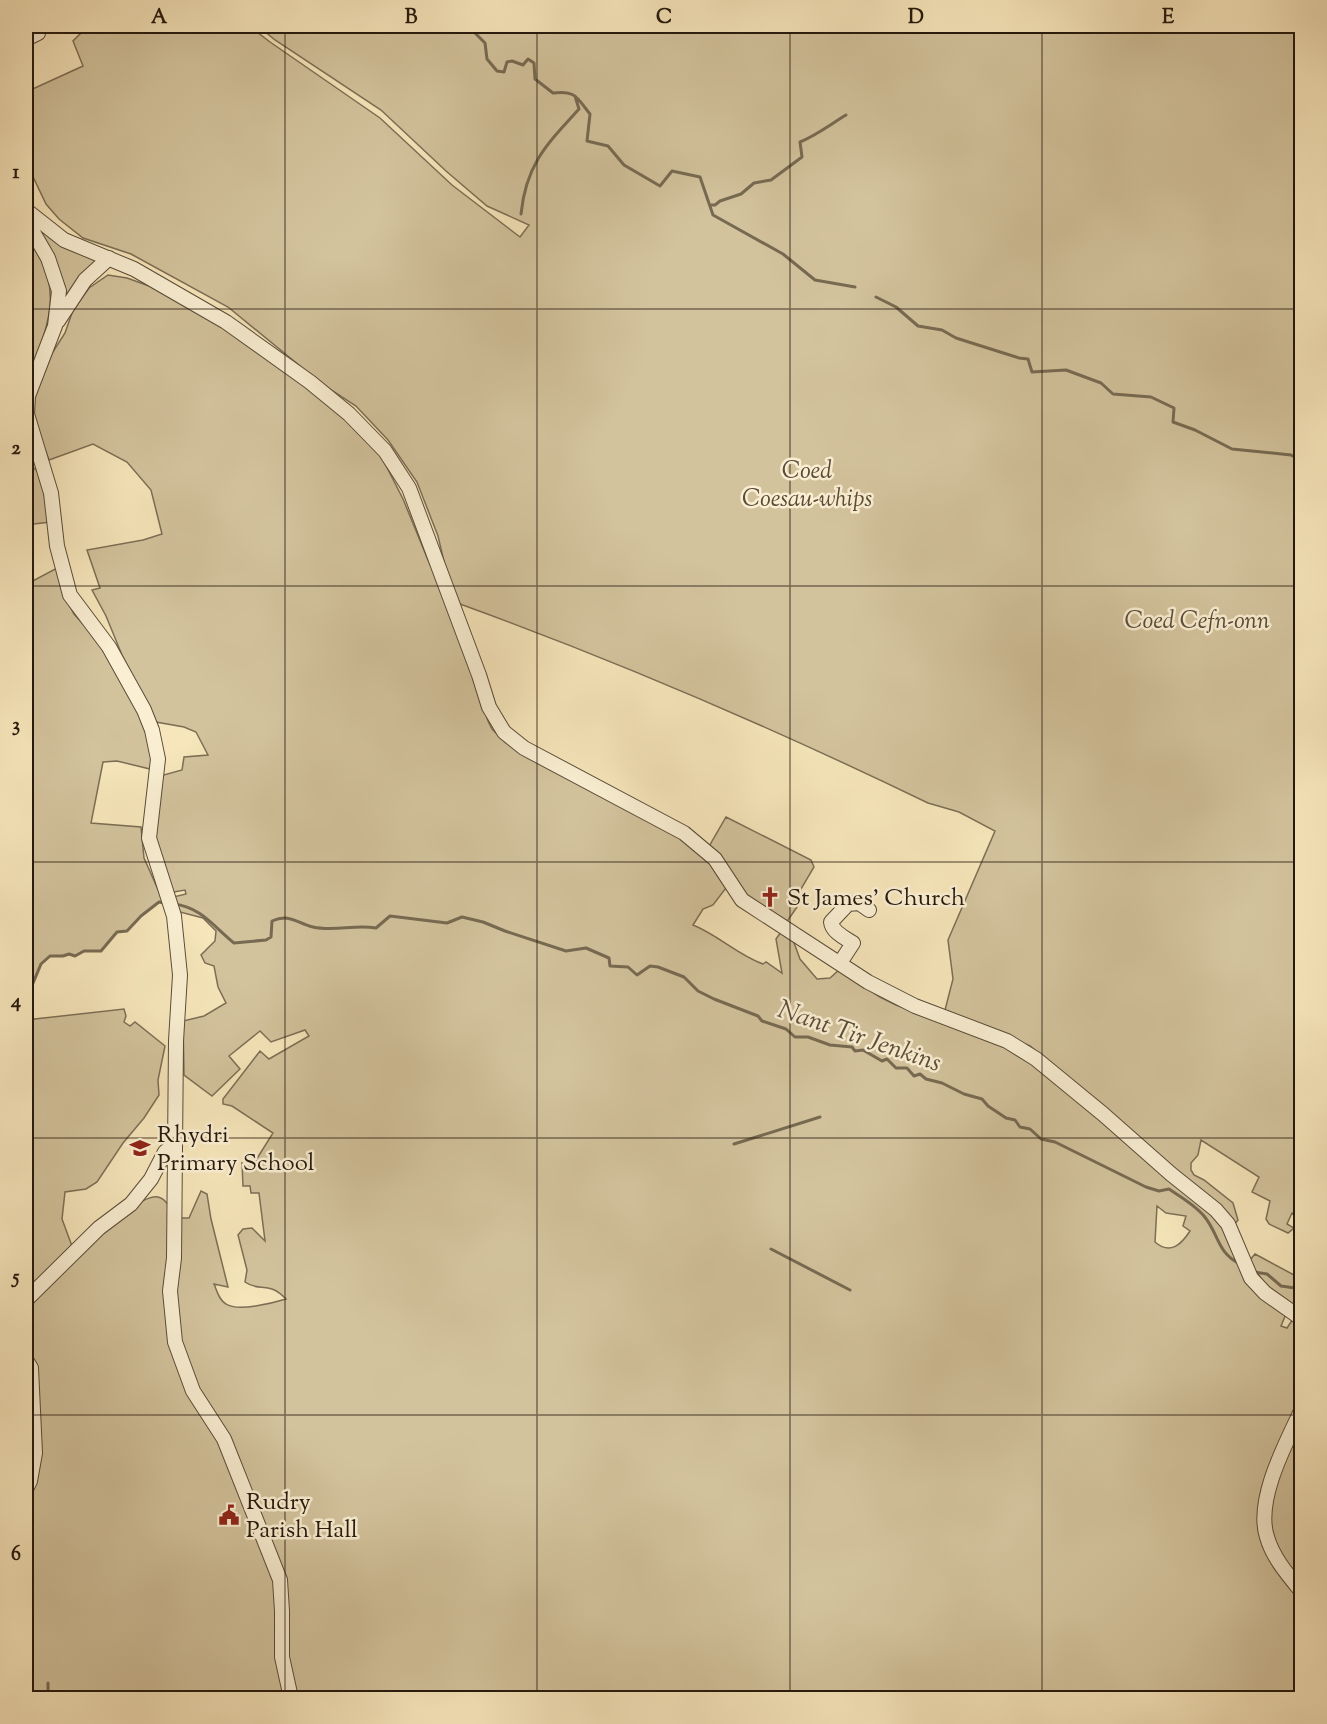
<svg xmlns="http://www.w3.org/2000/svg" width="1327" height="1724" font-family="'Sorts Mill Goudy',serif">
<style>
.green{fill:#d3c39d;stroke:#7c6e55;stroke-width:1.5;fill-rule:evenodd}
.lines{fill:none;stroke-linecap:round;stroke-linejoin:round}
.stream{stroke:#776a52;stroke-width:3}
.minor-casing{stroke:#594c38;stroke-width:16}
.minor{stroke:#faefd3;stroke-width:14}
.grid{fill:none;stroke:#24180d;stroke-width:1.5;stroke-opacity:0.55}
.labels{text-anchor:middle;stroke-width:5;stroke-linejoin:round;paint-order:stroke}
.park-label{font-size:24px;font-style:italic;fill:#594b38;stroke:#faefd3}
.poi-label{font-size:24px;fill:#24180d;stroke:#faefd3;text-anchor:start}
.water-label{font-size:26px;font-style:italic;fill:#5c4e3b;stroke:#faefd3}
.neatline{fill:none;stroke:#24180d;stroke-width:2}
.grid-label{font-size:20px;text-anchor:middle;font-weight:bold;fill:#24180d}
</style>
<rect width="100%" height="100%" fill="#f7e6bb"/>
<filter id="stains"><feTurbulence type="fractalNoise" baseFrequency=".00333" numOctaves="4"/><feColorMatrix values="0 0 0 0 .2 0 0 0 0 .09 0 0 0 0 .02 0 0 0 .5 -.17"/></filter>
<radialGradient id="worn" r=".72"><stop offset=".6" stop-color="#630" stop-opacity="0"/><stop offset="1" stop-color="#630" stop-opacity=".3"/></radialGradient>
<path class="green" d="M 88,26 L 249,26 L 270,42 L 380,118 L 452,185 L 520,237 L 529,225 L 487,206 L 446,171 L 381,110 L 275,40 L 258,26 L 1301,26 L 1301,1218 L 1292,1213 L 1287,1224 L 1294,1228 L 1288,1233 L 1269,1224 L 1266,1219 L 1270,1201 L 1252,1192 L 1259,1177 L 1201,1140 L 1198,1155 L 1191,1163 L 1191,1170 L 1194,1175 L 1204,1180 L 1233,1203 L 1238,1220 L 1233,1226 L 1244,1277 L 1286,1314 L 1281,1326 L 1287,1328 L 1293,1319 L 1301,1326 L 1301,1698 L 54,1698 L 48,1693 L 42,1698 L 26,1698 L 26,1020 L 124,1009 L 126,1016 L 124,1022 L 130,1026 L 135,1022 L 165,1046 L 158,1080 L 159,1095 L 144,1118 L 123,1143 L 97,1182 L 86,1189 L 65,1192 L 62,1219 L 76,1257 C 89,1244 140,1193 158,1197 C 167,1199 171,1210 174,1218 L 189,1218 L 201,1191 L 207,1194 L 211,1219 L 228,1287 L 214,1284 C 217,1291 219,1300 226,1304 C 238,1312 273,1303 286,1299 C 268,1280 260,1293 245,1282 L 247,1270 L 238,1235 L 243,1229 L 252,1228 L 265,1241 L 259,1193 L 251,1193 L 250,1186 L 243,1186 L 242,1163 L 251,1168 L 273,1133 L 232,1106 L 223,1104 L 223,1099 L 260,1051 L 269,1059 L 309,1036 L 305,1030 L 271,1042 L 260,1031 L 229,1056 L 240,1069 L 212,1096 L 184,1075 L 183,1021 L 204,1016 L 226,1003 L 218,987 L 214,966 L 205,963 L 201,955 L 215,941 L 216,931 L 203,918 L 172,910 L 169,898 L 186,894 L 185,890 L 174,892 L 170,890 L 154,846 L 160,776 L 182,770 L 184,757 L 208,755 L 196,732 L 184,727 L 156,722 L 122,655 L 106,616 L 92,590 L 100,588 L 87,550 L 143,540 L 162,534 L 151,490 L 127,462 L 93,444 L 49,460 L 31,413 L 33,400 L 49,358 L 65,333 L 73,310 L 89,288 L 108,275 L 127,278 L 163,291 L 210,316 L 337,410 L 376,446 L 403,499 L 428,560 L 442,589 L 471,666 L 488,721 L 492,729 L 506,743 L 663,827 L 704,854 L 726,888 L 713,905 L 703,909 L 693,925 C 718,935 738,955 763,964 L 766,962 L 782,973 L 776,939 L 781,932 L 793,940 L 800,959 L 817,979 L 830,978 L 839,970 L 880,997 L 896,1005 L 1000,1043 L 1121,1122 L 1030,1046 L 945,1010 L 953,979 L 948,940 L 995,831 L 959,812 L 928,803 C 775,729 620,662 460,604 L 446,570 L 438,536 L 417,482 L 388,440 L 356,406 L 322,384 L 228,307 L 131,254 L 83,238 L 59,219 L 46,204 L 26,162 L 26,92 L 83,66 L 73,41 ZM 1157,1206 L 1166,1213 L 1186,1216 L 1183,1226 L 1190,1231 C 1181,1245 1170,1255 1155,1242 Z
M 30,218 L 99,260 L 72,287 L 64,302 Z
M 26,237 C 69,288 46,330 26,384 Z
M 26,443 L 30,464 L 40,474 L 50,522 L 26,525 Z
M 57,568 L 66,599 L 74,614 L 104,647 L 144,723 L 153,752 L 150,769 L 117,761 L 103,762 L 91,823 L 141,827 L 144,858 L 164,903 L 159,902 L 141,916 L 127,931 L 117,932 L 101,951 L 84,951 L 75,956 L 69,954 L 63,956 L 50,956 L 41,964 L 26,1000 L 26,588 L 27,584 Z
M 726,817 L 811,860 L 814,867 L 795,899 L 797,907 L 786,923 L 747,898 L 707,850 Z
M 1255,1254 L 1294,1275 L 1301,1276 L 1301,1310 L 1265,1284 L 1249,1261 Z"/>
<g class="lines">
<path class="stream" d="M 473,26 L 472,30 L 485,43 L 487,59 L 497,71 L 504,72 L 507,62 L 512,61 L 523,65 L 528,59 L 534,63 L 535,79 L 553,93 C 576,90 577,98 590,114 L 587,141 L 608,146 L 624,165 L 660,186 L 672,171 L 700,177 L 713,215 L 783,254 L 815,280 L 855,287
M 710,205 L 715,205 L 720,201 L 741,194 L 754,183 L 771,180 L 802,157 L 800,142 C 817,135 831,124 846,115
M 521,214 C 526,164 547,144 579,109 L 575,96
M 876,297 L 896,307 L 918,326 L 942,330 L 956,338 L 1019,358 L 1028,359 L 1032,372 L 1066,370 L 1101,383 L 1113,394 L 1151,397 L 1174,408 L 1173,422 L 1195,430 L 1232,449 L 1291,455 L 1302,461
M 174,904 C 201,907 214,927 234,943 L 266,940 L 271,937 L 272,921 C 290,913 296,923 313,927 C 334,932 355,924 376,928 L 390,916 L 447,923 L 462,917 L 483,922 L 505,931 L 566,951 L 586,948 L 609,958 L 610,966 L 628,967 L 637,975 L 650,966 L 658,967 L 684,977 L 698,991 L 714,999 L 758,1016 L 762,1021 L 786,1029 L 795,1037 L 808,1037 L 830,1045 L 852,1047 L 855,1051 L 863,1050 L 882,1061 L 887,1059 L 896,1068 L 907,1068 L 914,1076 L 920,1074 L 926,1079 L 942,1083 L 964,1094 L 982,1099 L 988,1106 L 1006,1118 L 1015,1120 L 1020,1127 L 1030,1129 L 1041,1139 L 1055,1142 L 1146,1187 L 1159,1191 L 1169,1189 C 1181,1197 1195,1205 1204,1216 C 1219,1234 1217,1253 1240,1264
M 26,1000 L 41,964 L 50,956 L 63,956 L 69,954 L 75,956 L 84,951 L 101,951 L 117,932 L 127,931 L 141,916 L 159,902 L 164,903
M 734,1144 L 820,1117
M 771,1249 L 850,1290
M 1254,1272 L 1267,1274 L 1281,1286 L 1302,1289
M 26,1543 L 31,1558 L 26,1581 L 31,1600 L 26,1618
M 26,1647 L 30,1661 L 26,1664
M 39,1698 L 48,1693 L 48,1683"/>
<g class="minor-casing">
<path id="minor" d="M 26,39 L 38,33 L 39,26
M 26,210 L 64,240 L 134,269 L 226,322 L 310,382 L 349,414 L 385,451 L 409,488 L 479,675 L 489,707 L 504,732 L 524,748 L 684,833 L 715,859 L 742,900 L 868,982 L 915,1006 L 1007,1041 L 1036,1059 L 1103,1114 L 1171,1174 L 1216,1210 L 1228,1224 L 1251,1278 L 1265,1293 L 1302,1319
M 26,220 L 48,258 L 59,291 L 55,326 L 28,396 L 27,414 L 51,493 L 57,546 L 61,561 L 70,595 L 109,647 L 144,710 L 152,730 L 158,759 L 149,838 L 174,916 L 180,975 L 176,1041 L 174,1258 L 170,1291 L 175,1342 L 193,1391 L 224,1439 L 280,1580 L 282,1611 L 282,1657 L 291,1698
M 58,321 L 85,280 L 109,258
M 840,963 L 853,943 C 845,938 832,932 831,922 L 848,904 L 859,903 L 869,910
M 26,1300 L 99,1228 L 131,1204 L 151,1179 L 165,1152 L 175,1144
M 26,1360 L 31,1368 L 35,1453 L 30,1481 L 26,1489
M 1302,1409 C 1286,1443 1255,1500 1267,1537 C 1273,1558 1288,1575 1302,1592"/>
</g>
<use href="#minor" class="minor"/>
</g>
<path class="grid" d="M 285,26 L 285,1698M 537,26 L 537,1698M 790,26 L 790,1698M 1042,26 L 1042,1698M 26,309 L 1302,309M 26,586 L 1302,586M 26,862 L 1302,862M 26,1138 L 1302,1138M 26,1415 L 1302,1415"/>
<defs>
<g id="church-bare" transform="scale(1.62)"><path d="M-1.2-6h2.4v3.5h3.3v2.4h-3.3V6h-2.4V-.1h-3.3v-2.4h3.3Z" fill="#8f2418" stroke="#faefd3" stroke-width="2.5" paint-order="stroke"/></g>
<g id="school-bare" transform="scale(1.62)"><path d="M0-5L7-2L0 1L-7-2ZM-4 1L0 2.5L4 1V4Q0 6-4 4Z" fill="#8f2418" stroke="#faefd3" stroke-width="2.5" paint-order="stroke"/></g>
<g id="civic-bare" transform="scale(1.62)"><path d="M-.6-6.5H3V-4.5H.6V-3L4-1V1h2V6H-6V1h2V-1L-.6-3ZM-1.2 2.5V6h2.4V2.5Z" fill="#8f2418" stroke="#faefd3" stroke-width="2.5" paint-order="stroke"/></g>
</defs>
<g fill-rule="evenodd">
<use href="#church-bare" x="770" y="897"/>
<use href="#school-bare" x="140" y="1148"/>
<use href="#civic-bare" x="229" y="1515"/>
</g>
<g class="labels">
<g class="park-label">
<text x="807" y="478">Coed<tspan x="807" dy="28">Coesau-whips</tspan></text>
<text x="1197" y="628">Coed Cefn-onn</text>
</g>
<g class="poi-label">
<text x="787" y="905">St James' Church</text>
<text x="157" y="1142">Rhydri<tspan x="157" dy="28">Primary School</tspan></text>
<text x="246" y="1509">Rudry<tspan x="246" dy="28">Parish Hall</tspan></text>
</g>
<g class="water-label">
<text transform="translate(860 1035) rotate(19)" y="9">Nant Tir Jenkins</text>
</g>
</g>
<rect width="1327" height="1724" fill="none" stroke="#f7e6bb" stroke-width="66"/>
<rect x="33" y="33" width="1261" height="1658" class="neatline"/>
<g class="grid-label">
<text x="159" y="23">A</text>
<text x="411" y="23">B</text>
<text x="664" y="23">C</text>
<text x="916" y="23">D</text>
<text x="1168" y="23">E</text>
<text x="16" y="178">1</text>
<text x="16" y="454">2</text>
<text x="16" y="731">3</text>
<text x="16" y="1007">4</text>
<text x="16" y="1283">5</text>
<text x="16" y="1560">6</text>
</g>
<rect width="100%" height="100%" filter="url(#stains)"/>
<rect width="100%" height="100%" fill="url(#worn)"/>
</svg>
